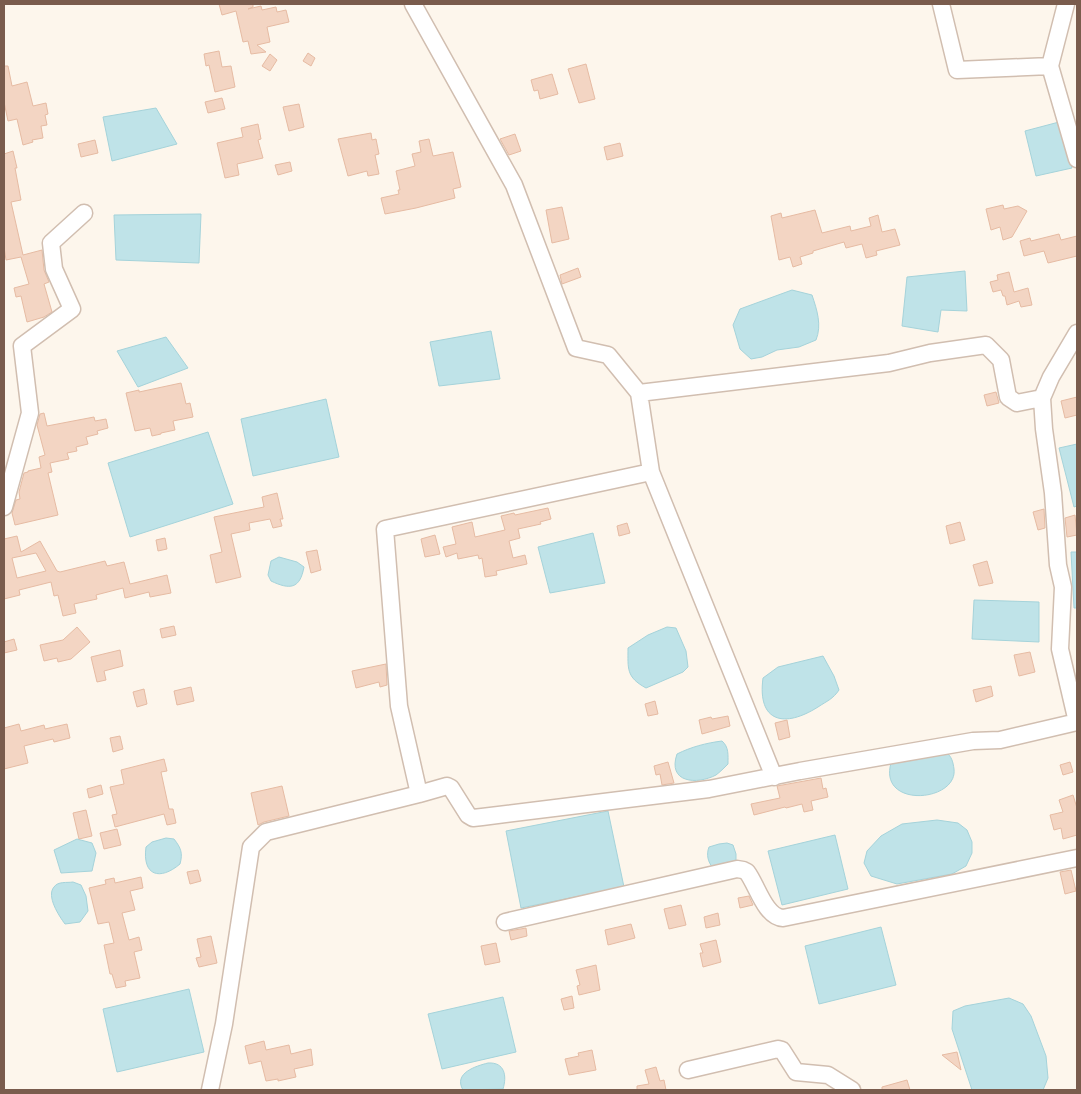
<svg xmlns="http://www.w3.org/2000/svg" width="1081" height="1094" font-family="Raleway,sans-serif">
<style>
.water{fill:#bfe3e8;stroke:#a5d3da}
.building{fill:#f3d5c3;stroke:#e6bba3;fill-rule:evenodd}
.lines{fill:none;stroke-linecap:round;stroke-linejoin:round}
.minor-casing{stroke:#d1beb0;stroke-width:19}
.minor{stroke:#fff;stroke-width:16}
</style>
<rect width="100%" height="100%" fill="#fdf6ec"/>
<path class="water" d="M 156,108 L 177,144 L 112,161 L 103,117 Z
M 1059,122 L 1072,168 L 1036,176 L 1025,131 Z
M 201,214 L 199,263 L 116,260 L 114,215 Z
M 965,271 L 967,311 L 941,310 L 938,332 L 902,326 L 907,277 Z
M 792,290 L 812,295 C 817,310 822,325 816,340 L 799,347 L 777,350 L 762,357 L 751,359 L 740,349 L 733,325 L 740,309 Z
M 491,331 L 500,379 L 439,386 L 430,342 Z
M 166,337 L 188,368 L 138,387 L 117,351 Z
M 326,399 L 339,457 L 253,476 L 241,419 Z
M 208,432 L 233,504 L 130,537 L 108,463 Z
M 1077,444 L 1077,506 L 1074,507 L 1059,448 Z
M 593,533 L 605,583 L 550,593 L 538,547 Z
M 1071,552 L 1077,552 L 1077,608 L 1074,608 Z
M 279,557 L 297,562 L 304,567 C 300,589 290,590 271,581 L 268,575 L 271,561 Z
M 974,600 L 1039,602 L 1039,642 L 972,639 Z
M 667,627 L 676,628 L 686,651 L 688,667 L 683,672 L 646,688 C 626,677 628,669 628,648 L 648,635 Z
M 823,656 L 834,676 L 839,690 C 833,699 827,701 818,707 C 785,728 757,723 763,678 L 778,667 Z
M 722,741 C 729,747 728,755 728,764 C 724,768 720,772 716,775 C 697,785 667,783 677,754 C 691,747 706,743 722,741 Z
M 946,752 C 952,757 953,762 954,769 C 958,802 878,809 891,763 Z
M 608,811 L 624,887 L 521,908 L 506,831 Z
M 937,820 L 958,823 L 967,830 L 972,842 L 972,853 L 966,866 L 952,874 L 897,884 L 871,876 L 864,863 L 867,851 L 881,836 L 902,824 Z
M 835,835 L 848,889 L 782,905 L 768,851 Z
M 166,838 L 174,839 C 181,848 183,853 180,864 C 160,881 142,876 146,847 L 152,842 Z
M 77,839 L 92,843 L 96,853 L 92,871 L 61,873 L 54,850 Z
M 727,843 L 733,845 L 736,854 L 736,862 L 713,868 C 708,862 706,855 709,847 L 719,844 Z
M 73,882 L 81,885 L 86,896 L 88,911 L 80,922 L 65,924 C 59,916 46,896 54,887 C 58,881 67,883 73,882 Z
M 881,927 L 896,985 L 819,1004 L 805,946 Z
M 189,989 L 204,1052 L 117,1072 L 103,1009 Z
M 503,997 L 516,1052 L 442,1069 L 428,1014 Z
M 1009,998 L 1023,1004 L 1031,1016 L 1046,1056 L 1048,1078 L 1043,1090 L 972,1090 L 952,1029 L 953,1011 L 965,1006 Z
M 488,1063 C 505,1062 507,1076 503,1089 L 463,1090 C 453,1073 476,1066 488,1063 Z"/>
<path class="building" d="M 219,4 L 253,4 L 253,7 L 248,9 L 261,6 L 262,10 L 276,7 L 277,12 L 286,10 L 289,22 L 267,27 L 270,42 L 257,45 L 266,52 L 251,54 L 248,41 L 243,42 L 236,11 L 222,15 Z
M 219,51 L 222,67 L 231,66 L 235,87 L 215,92 L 209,65 L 206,66 L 204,54 Z
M 308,53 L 315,58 L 311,66 L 303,61 Z
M 270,54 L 277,60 L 270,71 L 262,66 Z
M 586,64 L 595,99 L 579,103 L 568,69 Z
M 4,66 L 8,66 L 12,86 L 27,82 L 33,106 L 46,103 L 48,114 L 45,115 L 47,125 L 41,126 L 43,138 L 32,140 L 33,142 L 23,145 L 17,119 L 8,121 L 4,102 Z
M 552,74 L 558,94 L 540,99 L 538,90 L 534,91 L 531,80 Z
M 222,98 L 225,109 L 208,113 L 205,102 Z
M 299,104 L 304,127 L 289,131 L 283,107 Z
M 258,124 L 261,139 L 258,140 L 263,158 L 237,164 L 239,175 L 225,178 L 217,143 L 243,137 L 241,128 Z
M 371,133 L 372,140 L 376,139 L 379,154 L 375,155 L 379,174 L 368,176 L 367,171 L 348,176 L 338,139 Z
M 515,134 L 521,151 L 509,155 L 500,139 Z
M 429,139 L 433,156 L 453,152 L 461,187 L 453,189 L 455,198 L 416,208 L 385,214 L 381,198 L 399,194 L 398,190 L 400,190 L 396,171 L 415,166 L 412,154 L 421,152 L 419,141 Z
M 95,140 L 98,153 L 81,157 L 78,144 Z
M 620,143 L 623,156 L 607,160 L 604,147 Z
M 13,151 L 17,168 L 15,168 L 21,200 L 11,202 L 23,255 L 42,250 L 44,270 L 49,282 L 44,284 L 52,312 L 44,317 L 27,322 L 21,296 L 16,297 L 14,288 L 29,284 L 21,257 L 6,260 L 4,247 L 4,154 Z
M 290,162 L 292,171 L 278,175 L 275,165 Z
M 1003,205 L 1004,209 L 1018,206 L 1027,211 L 1012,237 L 1003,240 L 1000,227 L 991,230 L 986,209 Z
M 562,207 L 569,239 L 552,243 L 546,210 Z
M 815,210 L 822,233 L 850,226 L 851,231 L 871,226 L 869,218 L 878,215 L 882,232 L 895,229 L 900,245 L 876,251 L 877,255 L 866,258 L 862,244 L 846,248 L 844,242 L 813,251 L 813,253 L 800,257 L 802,264 L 793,267 L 790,257 L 779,260 L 771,216 L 781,213 L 782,218 Z
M 1059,234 L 1061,240 L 1077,236 L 1077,256 L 1048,263 L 1044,251 L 1024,256 L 1020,241 L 1030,238 L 1031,241 Z
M 578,268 L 581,277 L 562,284 L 560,275 Z
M 1009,272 L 1014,292 L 1028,288 L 1032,305 L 1021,307 L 1019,301 L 1007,305 L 1005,296 L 1003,296 L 1001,290 L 993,292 L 990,282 L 998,280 L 997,275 Z
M 181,383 L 186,404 L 190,403 L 193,417 L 173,421 L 175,430 L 161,433 L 161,434 L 152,436 L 150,428 L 135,431 L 126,393 L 139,390 L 139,392 Z
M 996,392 L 999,403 L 987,406 L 984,395 Z
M 1077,397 L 1077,415 L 1065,418 L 1061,401 Z
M 44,413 L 47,426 L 94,417 L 95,421 L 106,419 L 108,428 L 97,431 L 98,434 L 86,437 L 88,444 L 76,447 L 77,451 L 67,453 L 69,459 L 50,463 L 52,472 L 48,473 L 58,515 L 15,525 L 12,513 L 16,500 L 20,499 L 19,492 L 24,473 L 28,472 L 28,471 L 41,468 L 39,457 L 45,455 L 37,425 L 40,414 Z
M 277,493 L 283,519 L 280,519 L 282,526 L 273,528 L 270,519 L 249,523 L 250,530 L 231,534 L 241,577 L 216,583 L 210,555 L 222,552 L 214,517 L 264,507 L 262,497 Z
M 548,508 L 551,519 L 540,522 L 541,524 L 518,529 L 520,538 L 509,541 L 513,558 L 525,555 L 527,564 L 496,571 L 497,575 L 485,577 L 482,558 L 479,559 L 478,555 L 458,559 L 457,553 L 446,557 L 443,547 L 456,544 L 452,527 L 472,522 L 475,537 L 505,530 L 501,516 L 514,513 L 515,515 Z
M 1044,509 L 1045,528 L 1038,530 L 1033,512 Z
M 1075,515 L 1077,535 L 1067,537 L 1065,518 Z
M 960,522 L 965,540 L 950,544 L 946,526 Z
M 627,523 L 630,533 L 619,536 L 617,526 Z
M 435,535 L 440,554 L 425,557 L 421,539 Z
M 17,536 L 21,552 L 40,541 L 57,571 L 60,572 L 105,561 L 107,566 L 124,562 L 130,584 L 167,575 L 171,593 L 150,597 L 149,592 L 125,598 L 123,588 L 96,595 L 97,599 L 74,604 L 76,613 L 63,616 L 58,595 L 54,596 L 51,582 L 19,590 L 20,595 L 4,599 L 4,539 ZM 36,553 L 46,571 L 17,578 L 12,558 Z
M 165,538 L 167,549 L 158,551 L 156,540 Z
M 317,550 L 321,570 L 311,573 L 306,552 Z
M 987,561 L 993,583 L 979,586 L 973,565 Z
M 174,626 L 176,635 L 162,638 L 160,629 Z
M 77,627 L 90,642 L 71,659 L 58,662 L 57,658 L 44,661 L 40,645 L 63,640 Z
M 14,639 L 17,650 L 4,653 L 4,642 Z
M 120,650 L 123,666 L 104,671 L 106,680 L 97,682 L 91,657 Z
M 1030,652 L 1035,672 L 1019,676 L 1014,655 Z
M 386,664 L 387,685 L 380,687 L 379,682 L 356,688 L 352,671 Z
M 991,686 L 993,696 L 976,702 L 973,690 Z
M 191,687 L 194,701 L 177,705 L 174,691 Z
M 144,689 L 147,704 L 137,707 L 133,692 Z
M 655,701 L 658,714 L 648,716 L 645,704 Z
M 728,716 L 730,726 L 702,734 L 699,720 L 711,717 L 712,719 Z
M 787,720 L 790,737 L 779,740 L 775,723 Z
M 19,724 L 21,731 L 44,725 L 45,729 L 67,724 L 70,738 L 54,742 L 53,739 L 24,746 L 28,763 L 4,769 L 4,728 Z
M 120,736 L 123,749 L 113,752 L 110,738 Z
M 164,759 L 167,771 L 161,772 L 169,809 L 173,809 L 176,823 L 167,825 L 164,814 L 115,827 L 112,815 L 117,814 L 110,787 L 124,784 L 121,770 Z
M 668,762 L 674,783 L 662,785 L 660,774 L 656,775 L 654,766 Z
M 1070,762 L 1073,772 L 1063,775 L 1060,765 Z
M 821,778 L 823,789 L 826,788 L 828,797 L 811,801 L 813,810 L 804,812 L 802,804 L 786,808 L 785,807 L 754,815 L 751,804 L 780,798 L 777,786 Z
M 101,785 L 103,794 L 89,798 L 87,789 Z
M 282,786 L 289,816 L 264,822 L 258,825 L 251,793 Z
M 1073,795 L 1077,808 L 1077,835 L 1063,839 L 1061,828 L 1054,830 L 1050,815 L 1063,812 L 1059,800 Z
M 86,810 L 92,836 L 79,839 L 73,813 Z
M 117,829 L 121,845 L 104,849 L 100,833 Z
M 198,870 L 201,881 L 190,884 L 187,872 Z
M 1071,870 L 1076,891 L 1065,894 L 1060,872 Z
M 141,877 L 143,888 L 130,891 L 135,910 L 122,913 L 129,940 L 139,937 L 142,950 L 134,952 L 140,978 L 125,981 L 126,986 L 116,988 L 112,974 L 110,974 L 104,945 L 114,943 L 109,922 L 98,924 L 89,888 L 106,884 L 105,880 L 114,878 L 115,883 Z
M 749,896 L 753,905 L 740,908 L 738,898 Z
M 681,905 L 686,925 L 669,929 L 664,909 Z
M 718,913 L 720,925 L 706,928 L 704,917 Z
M 631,924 L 635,938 L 608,945 L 605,930 Z
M 526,928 L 527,936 L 511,940 L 509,931 Z
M 211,936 L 217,963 L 199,967 L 196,958 L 201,957 L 197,939 Z
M 716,940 L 721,962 L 703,967 L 700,953 L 703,953 L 700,944 Z
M 496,943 L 500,962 L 485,965 L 481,946 Z
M 596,965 L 600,990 L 579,995 L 577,986 L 580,985 L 576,970 Z
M 572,996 L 574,1008 L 564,1010 L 561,999 Z
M 264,1041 L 266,1050 L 289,1045 L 291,1054 L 311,1049 L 313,1065 L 294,1069 L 296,1077 L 278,1081 L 278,1079 L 266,1081 L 261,1061 L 249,1064 L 245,1046 Z
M 592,1050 L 596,1070 L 569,1075 L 565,1059 L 579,1056 L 578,1053 Z
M 957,1052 L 961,1070 L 942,1055 Z
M 656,1067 L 660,1081 L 664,1080 L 666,1090 L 637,1090 L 637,1086 L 649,1084 L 645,1070 Z
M 907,1080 L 910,1090 L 882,1090 L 882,1087 Z"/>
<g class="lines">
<g class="minor-casing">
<path id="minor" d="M 413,4 L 514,185 L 576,348 L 608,355 L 639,393 L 889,363 L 930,353 L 986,345 L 1001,360 L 1008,397 L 1017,403 L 1042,398
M 941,4 L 957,70 L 1050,66 L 1077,159
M 1050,66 L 1066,4
M 1077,333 L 1051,377 L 1042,398 L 1044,429 L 1053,493 L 1058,565 L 1063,587 L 1060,649 L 1077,722
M 639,393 L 651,472 L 774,777
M 651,472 L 385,529 L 399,706 L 419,794 L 447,786 L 451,788 L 468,815 L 473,818 L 482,817 L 709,789 L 800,771 L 973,741 L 1000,740 L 1077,722
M 4,507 L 30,413 L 22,346 L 72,309 L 54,269 L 51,243 L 84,213
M 505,922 L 737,869 L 743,870 L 747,872 C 757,885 765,917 783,918 L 1077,858
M 688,1070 L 778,1049 L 782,1050 L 796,1072 L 828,1075 L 852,1090
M 210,1090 L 224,1024 L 251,847 L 266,832 L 419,794"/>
</g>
<use href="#minor" class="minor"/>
</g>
<rect width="1081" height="1094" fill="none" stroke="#7a5c4d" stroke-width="10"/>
</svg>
